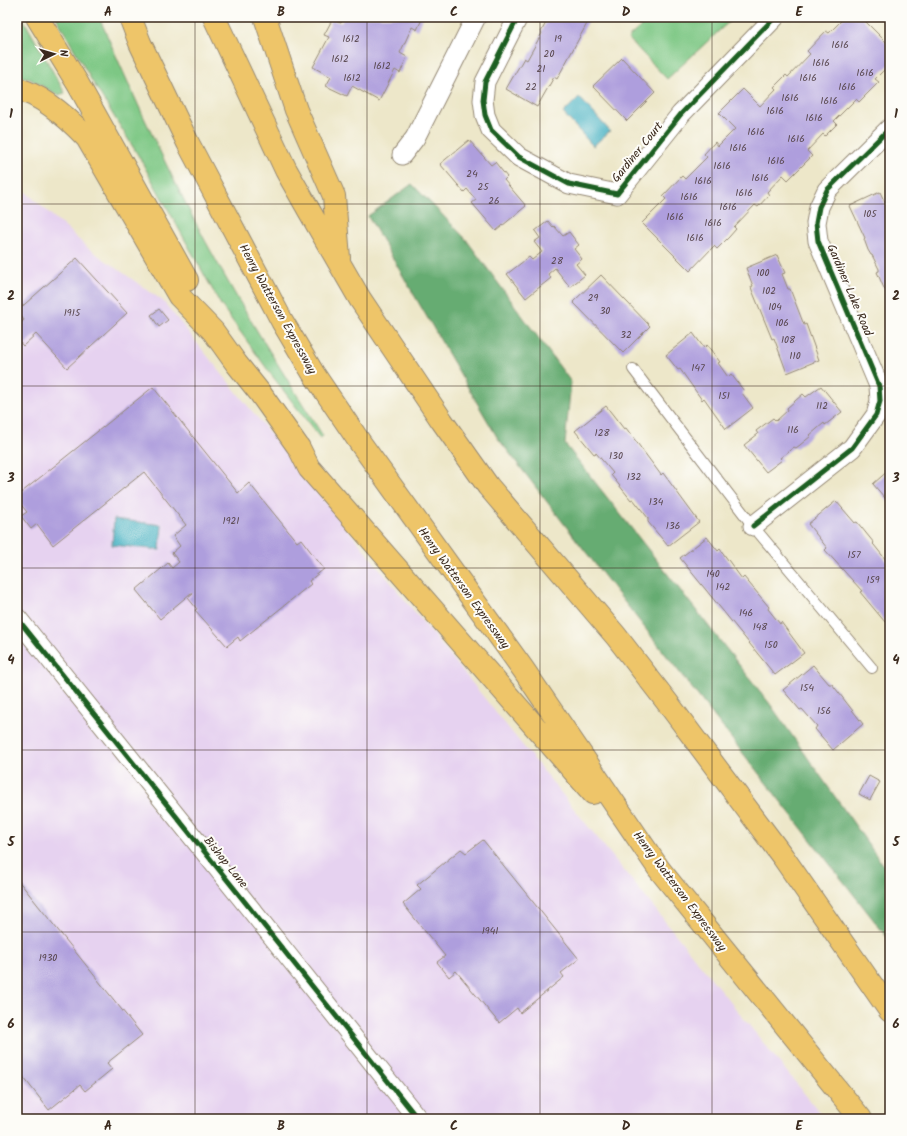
<svg xmlns="http://www.w3.org/2000/svg" width="907" height="1136" font-family="Kalam,sans-serif">
<style>
.built{fill:#e6d2f0}
.green{fill:#7dc784;stroke:#5c7851}
.forest{fill:#66ac72;stroke:#506b48}
.water{fill:#45b1c3;stroke:#406e70}
.building{fill:#ae9edd}
.lines{fill:none;stroke-linecap:round;stroke-linejoin:round}
.service-casing{stroke:#948874;stroke-width:12}
.minor-casing{stroke:#948874;stroke-width:21}
.motorway-casing{stroke:#948874;stroke-width:24}
.service{stroke:#fff;stroke-width:10}
.minor{stroke:#fff;stroke-width:19}
.motorway{stroke:#eec569;stroke-width:22}
.cycleway-casing{stroke:#fdfcf7;stroke-width:8}
.cycleway{stroke:#1b5e20;stroke-width:5}
.grid{fill:none;stroke:#3b2a1e;stroke-width:1;stroke-opacity:0.55}
.labels{text-anchor:middle;stroke-width:4;stroke-linejoin:round;paint-order:stroke}
.number-label{font-size:10px;fill:#58474e}
.street-label{font-size:12px;fill:#3b2a1e;stroke:#fdfcf7}
.neatline{fill:none;stroke:#3b2a1e;stroke-width:1.5}
.grid-label{font-size:13px;text-anchor:middle;font-weight:bold;fill:#3b2a1e}
</style>
<rect width="100%" height="100%" fill="#fdfcf7"/>
<filter id="ink" filterUnits="userSpaceOnUse"><feTurbulence type="fractalNoise" baseFrequency=".025" numOctaves="2"/><feDisplacementMap in="SourceGraphic" scale="8" xChannelSelector="R" yChannelSelector="G"/><feConvolveMatrix kernelMatrix="1 2 1 2 8 2 1 2 1" color-interpolation-filters="sRGB"/></filter>
<filter id="wash" filterUnits="userSpaceOnUse"><feTurbulence type="fractalNoise" baseFrequency=".012" numOctaves="4" result="noise"/><feDisplacementMap in="SourceGraphic" scale="16" xChannelSelector="R" yChannelSelector="G"/><feGaussianBlur stdDeviation="0.9" result="paint"/><feColorMatrix in="noise" values="0 0 0 0 0 0 0 0 0 0 0 0 0 0 0 0 0 1.4 0 .05"/><feComposite in="paint" operator="in"/></filter>
<g filter="url(#wash)">
<rect width="100%" height="100%" fill="#ede7c9"/>
<path class="built" d="M 17,184 L 88,248 L 163,301 L 825,1119 L 17,1119 Z"/>
<path class="green" d="M 17,17 L 22,17 L 65,93 L 58,95 L 30,79 L 17,75 Z
M 56,17 L 99,17 C 137,104 176,190 223,273 C 254,328 289,382 323,436 L 320,438 L 270,373 L 221,305 L 138,155 L 92,81 Z
M 651,17 L 734,17 L 667,79 L 628,38 Z"/>
<path class="forest" d="M 412,184 L 465,238 L 571,382 L 565,444 L 770,704 L 890,875 L 890,941 L 619,595 L 497,437 L 368,216 Z"/>
<path class="water" d="M 579,97 L 610,131 L 593,146 L 563,113 Z
M 114,519 L 162,525 L 160,550 L 112,545 Z"/>
<g id="blocks">
<path class="building" d="M 344,17 L 423,17 L 417,30 L 412,27 L 400,53 L 407,57 L 400,73 L 395,70 L 379,101 L 352,86 L 347,96 L 326,86 L 331,77 L 313,67 L 329,37 L 324,35 L 332,20 L 341,23 Z
M 549,17 L 588,17 L 590,18 L 557,79 L 554,77 L 537,107 L 506,89 L 524,58 L 527,60 L 542,33 L 541,32 Z
M 845,17 L 861,17 L 890,46 L 890,64 L 875,79 L 879,82 L 859,102 L 856,99 L 834,121 L 837,124 L 825,136 L 823,134 L 807,151 L 812,156 L 788,180 L 783,175 L 767,192 L 769,195 L 758,207 L 755,205 L 734,227 L 736,229 L 729,237 L 717,249 L 714,246 L 690,271 L 642,223 L 666,199 L 663,196 L 682,176 L 685,179 L 707,157 L 704,154 L 715,142 L 718,146 L 735,129 L 719,113 L 743,89 L 760,106 L 776,89 L 774,87 L 786,75 L 788,77 L 810,54 L 807,51 L 826,31 L 829,33 Z
M 622,58 L 655,93 L 627,121 L 593,86 Z
M 469,140 L 491,165 L 495,162 L 507,177 L 504,180 L 526,206 L 496,231 L 472,203 L 476,200 L 467,189 L 464,192 L 440,164 Z
M 880,192 L 888,209 L 890,208 L 890,296 L 887,289 L 885,290 L 883,286 L 877,272 L 879,271 L 879,269 L 872,255 L 871,255 L 868,250 L 864,239 L 865,238 L 850,206 Z
M 548,221 L 553,227 L 554,226 L 563,236 L 569,232 L 579,245 L 574,249 L 582,259 L 576,264 L 585,275 L 570,287 L 555,268 L 548,274 L 551,278 L 526,298 L 507,274 L 529,257 L 532,260 L 542,252 L 534,242 L 540,238 L 535,231 Z
M 777,255 L 785,273 L 782,274 L 788,289 L 790,289 L 804,325 L 806,324 L 819,360 L 787,373 L 774,338 L 772,339 L 752,290 L 751,287 L 753,286 L 746,268 Z
M 77,258 L 127,313 L 67,368 L 36,334 L 23,346 L 17,339 L 17,327 L 24,320 L 17,311 Z
M 601,275 L 650,326 L 623,353 L 573,302 Z
M 159,309 L 168,320 L 159,327 L 151,315 Z
M 693,333 L 704,348 L 707,345 L 720,362 L 718,363 L 728,377 L 731,374 L 744,391 L 742,393 L 753,408 L 726,429 L 704,398 L 702,400 L 680,369 L 678,370 L 666,355 Z
M 821,386 L 842,412 L 825,425 L 824,423 L 810,435 L 811,436 L 800,445 L 796,448 L 794,447 L 780,458 L 782,460 L 766,472 L 744,445 L 758,434 L 756,431 L 773,418 L 776,421 L 788,410 L 787,408 L 803,394 L 806,397 Z
M 153,387 L 238,493 L 249,483 L 297,542 L 301,539 L 324,569 L 309,581 L 311,584 L 240,641 L 238,637 L 227,646 L 195,610 L 197,609 L 188,598 L 193,594 L 191,593 L 160,619 L 136,590 L 168,563 L 172,568 L 179,562 L 172,553 L 180,546 L 173,536 L 186,525 L 144,472 L 53,545 L 37,524 L 31,529 L 21,516 L 27,512 L 17,500 L 17,496 Z
M 606,406 L 624,429 L 626,428 L 661,475 L 663,473 L 699,522 L 668,546 L 648,522 L 648,518 L 633,499 L 631,500 L 611,475 L 613,473 L 596,453 L 594,454 L 575,431 Z
M 890,469 L 890,504 L 873,484 Z
M 836,501 L 855,523 L 857,522 L 874,543 L 873,544 L 874,545 L 890,565 L 890,617 L 885,622 L 860,592 L 862,591 L 825,550 L 827,548 L 808,524 Z
M 707,537 L 718,551 L 720,549 L 742,579 L 744,577 L 769,607 L 768,609 L 780,624 L 781,622 L 804,653 L 775,675 L 680,558 Z
M 813,665 L 829,684 L 832,684 L 863,724 L 833,750 L 815,729 L 817,726 L 802,709 L 800,710 L 783,690 Z
M 869,776 L 880,782 L 870,800 L 859,794 Z
M 483,840 L 579,959 L 561,973 L 564,977 L 520,1013 L 517,1008 L 499,1023 L 456,971 L 449,977 L 437,962 L 445,956 L 403,904 L 421,889 L 417,885 L 461,849 L 466,853 Z
M 17,879 L 142,1035 L 107,1063 L 112,1069 L 85,1091 L 80,1085 L 49,1110 L 17,1069 Z"/>
</g>
</g>
<g filter="url(#ink)">
<use href="#blocks" fill-opacity="0" stroke="#948874" stroke-width="1"/>
<g class="lines">
<g class="service-casing">
<path id="service" d="M 633,369 L 753,526 L 872,668"/>
</g>
<g class="minor-casing">
<path id="minor" d="M 518,17 L 485,82 L 483,100 L 485,115 L 491,130 L 519,157 L 569,184 L 617,194 L 681,114 L 775,17
M 402,155 L 415,138 L 476,17
M 753,526 L 852,448 L 876,415 L 880,401 L 879,386 L 818,241 L 816,223 L 819,207 L 827,190 L 890,128
M 17,618 L 277,942 L 418,1119"/>
</g>
<g class="motorway-casing">
<path id="motorway" d="M 37,17 L 78,84 L 187,280
M 130,17 L 140,43 L 188,143 L 282,321 L 313,373 L 361,444 L 523,669 L 659,869 L 861,1119
M 214,17 L 286,170 L 319,228 L 360,299 L 442,421 L 488,486 L 616,636 L 667,702 L 783,857 L 890,1011
M 265,17 L 296,110 L 334,196 L 339,258
M 17,89 C 43,95 69,119 87,138 L 179,296 L 213,331 L 236,363 L 260,393 L 299,448 L 309,468 L 593,793"/>
</g>
<use href="#service" class="service"/>
<use href="#minor" class="minor"/>
<use href="#motorway" class="motorway"/>
<g class="cycleway-casing">
<path id="cycleway" d="M 518,17 L 485,82 L 483,100 L 485,115 L 491,130 L 519,157 L 569,184 L 617,194 L 681,114 L 775,17
M 753,526 L 852,448 L 876,415 L 880,401 L 879,386 L 818,241 L 816,223 L 819,207 L 827,190 L 890,128
M 17,618 L 277,942 L 418,1119"/>
</g>
<use href="#cycleway" class="cycleway"/>
</g>
</g>
<path class="grid" d="M 195,17 L 195,1119M 367,17 L 367,1119M 540,17 L 540,1119M 712,17 L 712,1119M 17,204 L 890,204M 17,386 L 890,386M 17,568 L 890,568M 17,750 L 890,750M 17,932 L 890,932"/>
<g class="labels">
<g class="number-label">
<text x="351" y="42">1612</text>
<text x="558" y="42">19</text>
<text x="840" y="48">1616</text>
<text x="549" y="57">20</text>
<text x="340" y="62">1612</text>
<text x="821" y="66">1616</text>
<text x="382" y="69">1612</text>
<text x="541" y="72">21</text>
<text x="865" y="76">1616</text>
<text x="352" y="81">1612</text>
<text x="808" y="81">1616</text>
<text x="531" y="90">22</text>
<text x="847" y="90">1616</text>
<text x="790" y="101">1616</text>
<text x="829" y="104">1616</text>
<text x="775" y="114">1616</text>
<text x="814" y="121">1616</text>
<text x="756" y="135">1616</text>
<text x="796" y="142">1616</text>
<text x="738" y="151">1616</text>
<text x="776" y="164">1616</text>
<text x="722" y="169">1616</text>
<text x="472" y="177">24</text>
<text x="760" y="181">1616</text>
<text x="703" y="184">1616</text>
<text x="483" y="190">25</text>
<text x="744" y="196">1616</text>
<text x="689" y="200">1616</text>
<text x="494" y="204">26</text>
<text x="728" y="210">1616</text>
<text x="870" y="217">105</text>
<text x="675" y="220">1616</text>
<text x="713" y="226">1616</text>
<text x="695" y="241">1616</text>
<text x="557" y="264">28</text>
<text x="763" y="276">100</text>
<text x="769" y="294">102</text>
<text x="593" y="301">29</text>
<text x="775" y="310">104</text>
<text x="605" y="314">30</text>
<text x="72" y="316">1915</text>
<text x="782" y="326">106</text>
<text x="626" y="338">32</text>
<text x="788" y="343">108</text>
<text x="795" y="359">110</text>
<text x="698" y="371">147</text>
<text x="724" y="399">151</text>
<text x="822" y="409">112</text>
<text x="793" y="433">116</text>
<text x="602" y="436">128</text>
<text x="616" y="459">130</text>
<text x="634" y="480">132</text>
<text x="656" y="505">134</text>
<text x="231" y="524">1921</text>
<text x="673" y="529">136</text>
<text x="854" y="558">157</text>
<text x="713" y="577">140</text>
<text x="873" y="583">159</text>
<text x="723" y="590">142</text>
<text x="746" y="616">146</text>
<text x="760" y="630">148</text>
<text x="771" y="648">150</text>
<text x="807" y="691">154</text>
<text x="824" y="714">156</text>
<text x="490" y="934">1941</text>
<text x="48" y="961">1930</text>
</g>
<g class="street-label">
<text transform="translate(637 152) rotate(-51)" y="4">Gardiner Court</text>
<text transform="translate(850 290) rotate(67)" y="4">Gardiner Lake Road</text>
<text transform="translate(278 309) rotate(61)" y="4">Henry Watterson Expressway</text>
<text transform="translate(464 588) rotate(54)" y="4">Henry Watterson Expressway</text>
<text transform="translate(226 862) rotate(51)" y="4">Bishop Lane</text>
<text transform="translate(680 891) rotate(53)" y="4">Henry Watterson Expressway</text>
</g>
</g>
<rect width="907" height="1136" fill="none" stroke="#fdfcf7" stroke-width="44"/>
<g transform="translate(54 54) rotate(85)" stroke="#fdfcf7" stroke-width="3" paint-order="stroke">
<path d="M0-3L7 15L0 10L-7 15Z" fill="#3b2a1e"/>
<text y="-6" font-size="11" font-weight="bold" text-anchor="middle" fill="#3b2a1e">N</text>
</g>
<rect x="22" y="22" width="863" height="1092" class="neatline"/>
<g class="grid-label">
<text x="108" y="16">A</text>
<text x="281" y="16">B</text>
<text x="454" y="16">C</text>
<text x="626" y="16">D</text>
<text x="799" y="16">E</text>
<text x="11" y="118">1</text>
<text x="896" y="118">1</text>
<text x="11" y="300">2</text>
<text x="896" y="300">2</text>
<text x="11" y="482">3</text>
<text x="896" y="482">3</text>
<text x="11" y="664">4</text>
<text x="896" y="664">4</text>
<text x="11" y="846">5</text>
<text x="896" y="846">5</text>
<text x="11" y="1028">6</text>
<text x="896" y="1028">6</text>
<text x="108" y="1130">A</text>
<text x="281" y="1130">B</text>
<text x="454" y="1130">C</text>
<text x="626" y="1130">D</text>
<text x="799" y="1130">E</text>
</g>
</svg>
